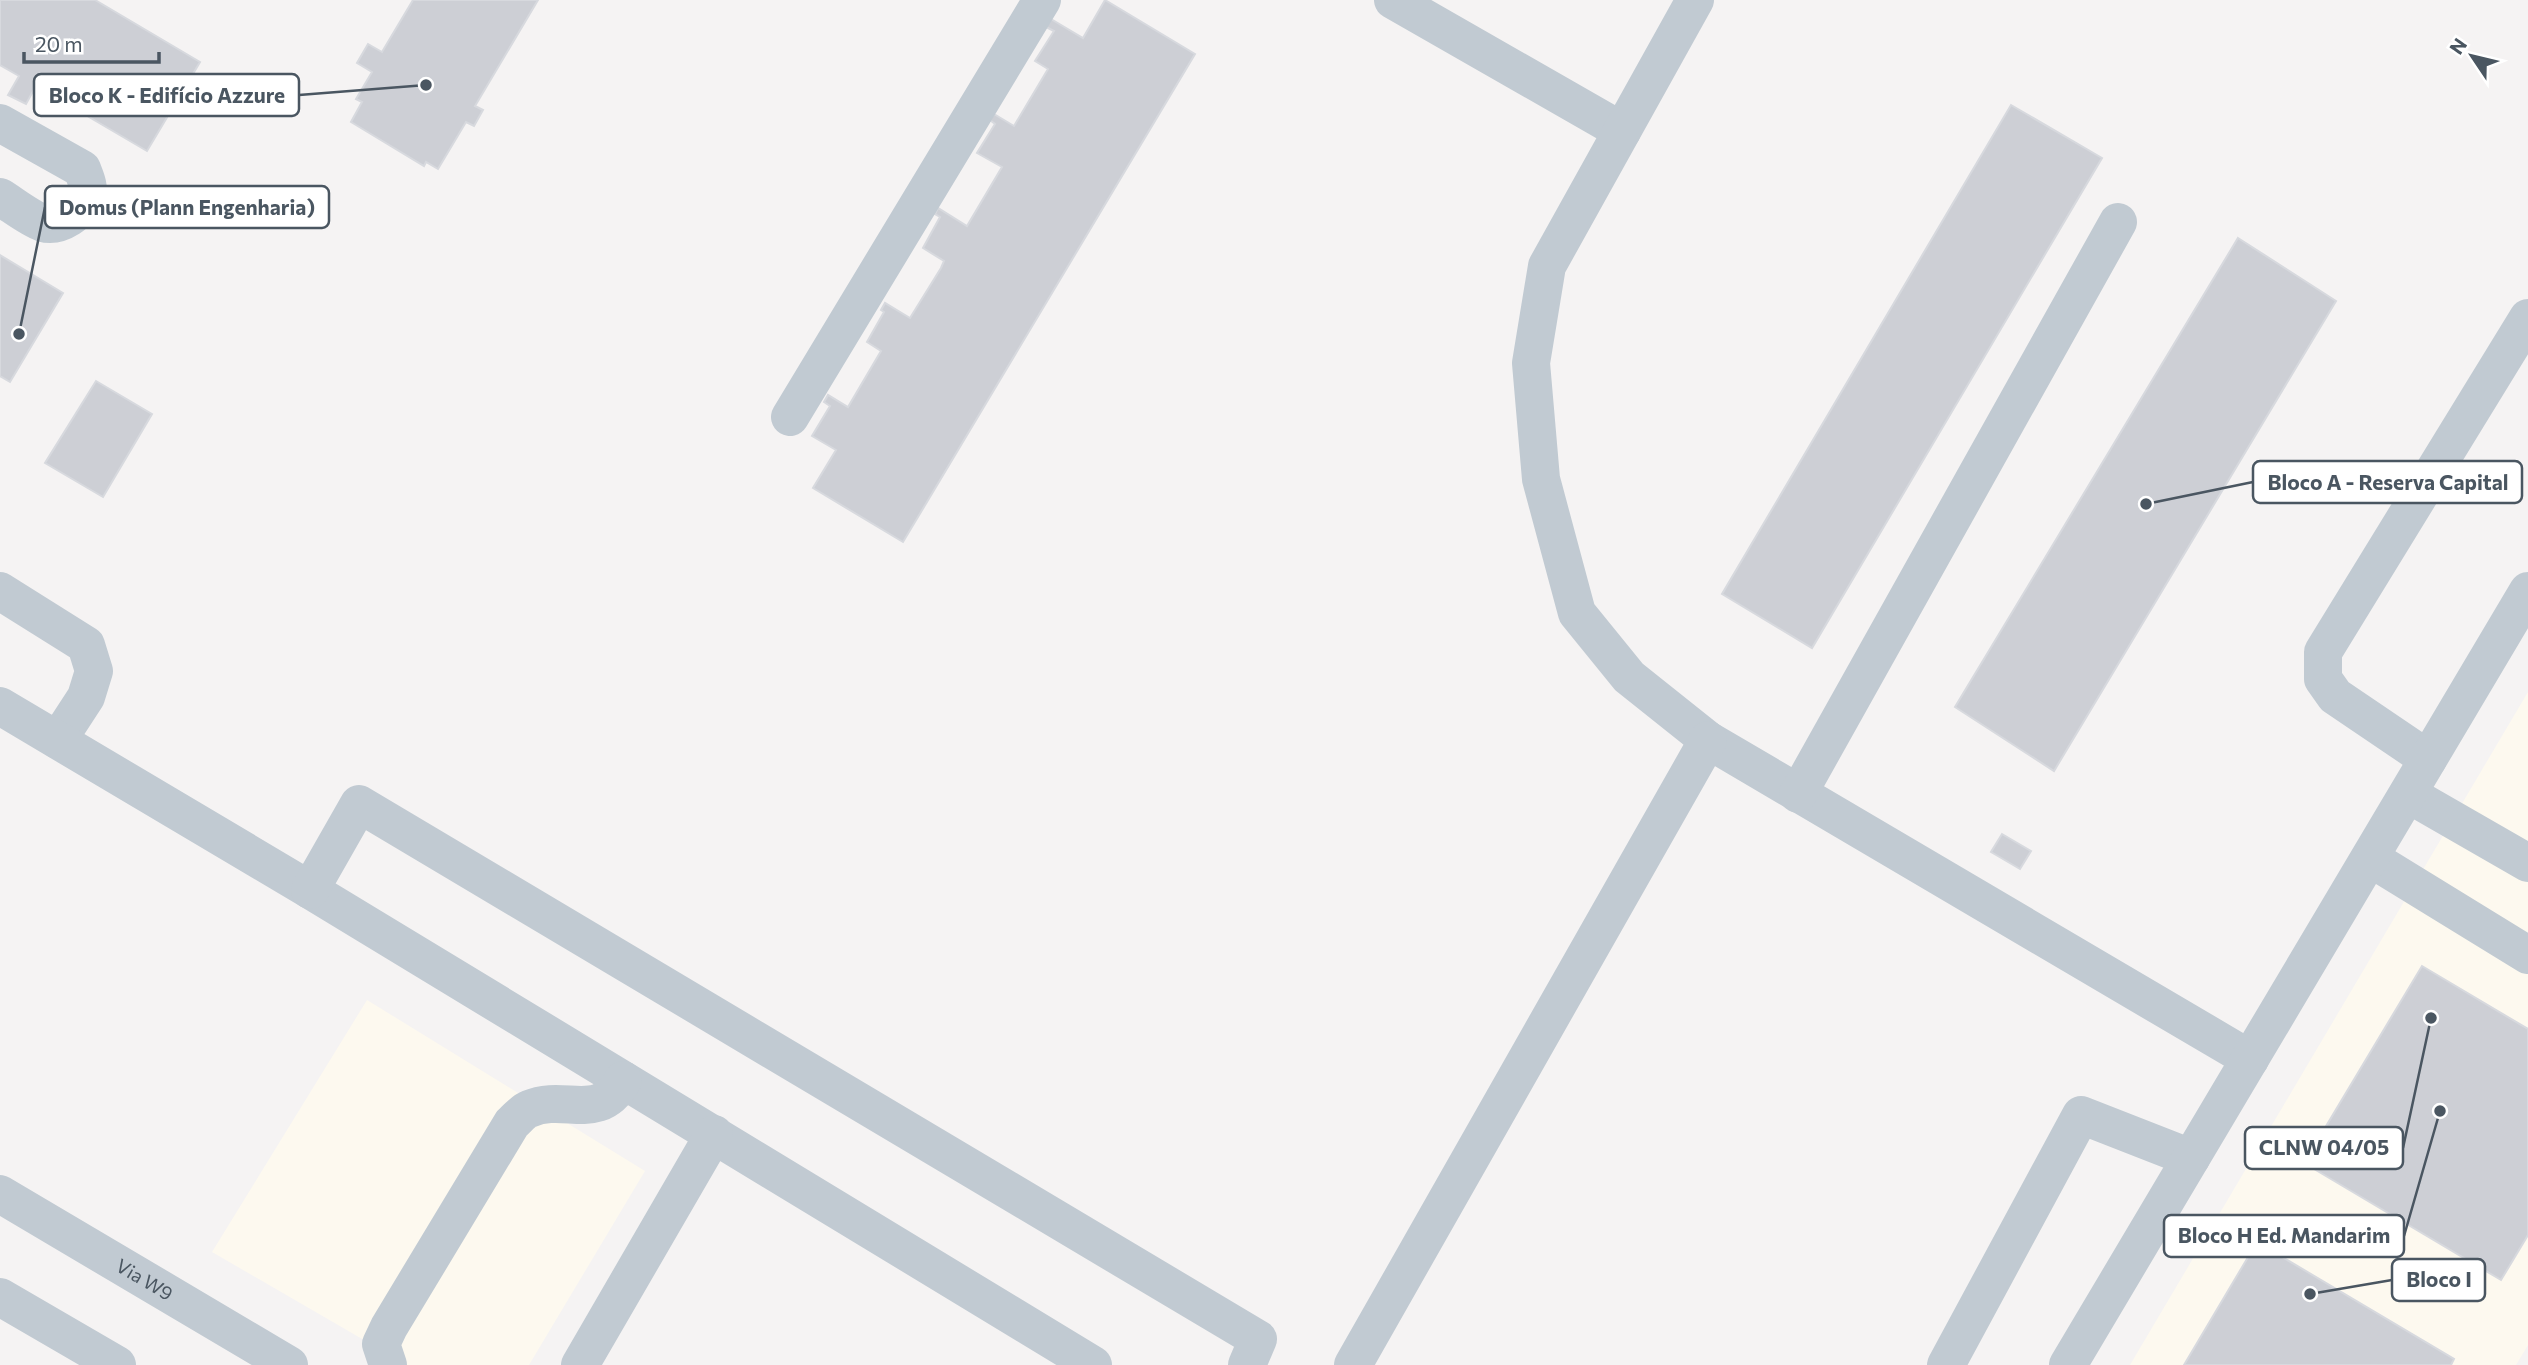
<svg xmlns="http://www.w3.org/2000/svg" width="2528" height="1365" font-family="Commissioner,sans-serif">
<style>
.commercial{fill:#fdf9ef}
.building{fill:#cdcfd5;stroke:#d7d9de;stroke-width:2}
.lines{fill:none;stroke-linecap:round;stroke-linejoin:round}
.minor{stroke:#c1cad2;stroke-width:38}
.labels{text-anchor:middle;stroke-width:5;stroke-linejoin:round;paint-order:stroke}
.street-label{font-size:19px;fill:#4a5661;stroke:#fff}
.leader{fill:none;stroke:#4a5661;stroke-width:2.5}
.callout-dot{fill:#4a5661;stroke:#fff;stroke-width:2.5}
.callout{fill:#fff;stroke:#4a5661;stroke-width:2.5}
.callout-label{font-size:21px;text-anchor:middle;font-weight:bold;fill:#4a5661}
</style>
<rect width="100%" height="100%" fill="#f5f3f3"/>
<path class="commercial" d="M 2528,692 L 2528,1345 L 2516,1365 L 2130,1365 Z
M 367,1000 L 645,1171 L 529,1365 L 407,1365 L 212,1252 Z"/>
<path class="building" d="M 0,0 L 95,0 L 200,62 L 147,151 L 36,86 L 26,104 L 8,95 L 19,76 L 0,65 Z
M 413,0 L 538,0 L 475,106 L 483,110 L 474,126 L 466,122 L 438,169 L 426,162 L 424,166 L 351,122 L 362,102 L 356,99 L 372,72 L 357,63 L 368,44 L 382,52 Z
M 1105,0 L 1195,54 L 903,542 L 813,488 L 836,450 L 812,436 L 830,406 L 824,402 L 828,395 L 848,407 L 881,351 L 867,342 L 884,312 L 881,310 L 885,303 L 910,318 L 941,268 L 944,261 L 923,248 L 940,217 L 935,214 L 938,208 L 967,226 L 1002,167 L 977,153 L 995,124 L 990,120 L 994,114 L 1014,126 L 1048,69 L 1035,61 L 1054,31 L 1046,27 L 1051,19 L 1083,38 Z
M 2011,105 L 2102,158 L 1812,648 L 1722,594 Z
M 2238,238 L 2336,301 L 2054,771 L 1955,707 Z
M 0,255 L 63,293 L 10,382 L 0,376 Z
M 96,381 L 152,414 L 103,497 L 45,463 Z
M 2002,834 L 2031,851 L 2020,869 L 1991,852 Z
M 2422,966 L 2528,1029 L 2528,1235 L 2501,1280 L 2304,1163 Z
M 2257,1242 L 2454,1359 L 2451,1365 L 2184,1365 Z"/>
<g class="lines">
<g class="minor">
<path d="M 1393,0 L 1622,131"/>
<path d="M 1695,0 L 1547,266 L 1531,363 L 1541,479 L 1577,613 L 1629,677 L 1708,740 L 2250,1059"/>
<path d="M 0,123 L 82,169 C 85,177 90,187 87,196 C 83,212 59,228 43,223 C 29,218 13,205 0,197"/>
<path d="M 790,417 L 1042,0"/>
<path d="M 0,591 L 86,645 L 94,671 L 86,697 L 58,740"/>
<path d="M 0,706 L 310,890 L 1093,1365"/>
<path d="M 2428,759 L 2335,696 L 2323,679 L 2323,652 L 2528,318"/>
<path d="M 1798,794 L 2118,222"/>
<path d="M 2408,794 L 2528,863"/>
<path d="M 2370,858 L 2528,955"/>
<path d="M 310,890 L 359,804 L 1258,1339 L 1247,1365"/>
<path id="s1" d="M 0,1194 L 289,1365"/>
<path d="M 0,1297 L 117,1365"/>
<path d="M 388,1365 L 381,1344 L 389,1327 L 512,1123 C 517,1119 523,1111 529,1109 C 566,1093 598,1124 623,1080"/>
<path d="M 580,1365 L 714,1134"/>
<path d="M 1353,1365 L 1708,740"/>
<path d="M 1946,1365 L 2081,1115 L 2191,1158"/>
<path d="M 2068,1365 L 2528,591"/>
</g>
</g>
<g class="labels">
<g class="street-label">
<text dy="7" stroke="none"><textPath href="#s1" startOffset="168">Via W9</textPath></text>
</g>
</g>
<path class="leader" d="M426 85L299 95M19 334L45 207M2146 504L2253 482M2431 1018L2403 1148M2440 1111L2404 1236M2310 1294L2392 1280"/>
<g class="callout-dot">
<circle cx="426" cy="85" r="7"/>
<circle cx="19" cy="334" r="7"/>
<circle cx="2146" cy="504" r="7"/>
<circle cx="2431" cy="1018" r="7"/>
<circle cx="2440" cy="1111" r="7"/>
<circle cx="2310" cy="1294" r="7"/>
</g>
<g class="callout">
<rect x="34" y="74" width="265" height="42" rx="7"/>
<rect x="45" y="186" width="284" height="42" rx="7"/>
<rect x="2253" y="461" width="269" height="42" rx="7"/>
<rect x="2245" y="1127" width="158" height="42" rx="7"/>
<rect x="2164" y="1215" width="240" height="42" rx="7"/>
<rect x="2392" y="1259" width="93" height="42" rx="7"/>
</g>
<g class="callout-label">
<text x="167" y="103">Bloco K - Edifício Azzure</text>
<text x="187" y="215">Domus (Plann Engenharia)</text>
<text x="2388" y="490">Bloco A - Reserva Capital</text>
<text x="2324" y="1155">CLNW 04/05</text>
<text x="2284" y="1243">Bloco H Ed. Mandarim</text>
<text x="2439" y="1287">Bloco I</text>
</g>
<g transform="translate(2472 56) rotate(305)" stroke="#ffffff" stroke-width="5" paint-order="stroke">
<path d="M0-5L12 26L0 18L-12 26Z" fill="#4a5661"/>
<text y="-10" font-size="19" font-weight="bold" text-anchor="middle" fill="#4a5661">N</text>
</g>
<path d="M24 52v10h135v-10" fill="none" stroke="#4a5661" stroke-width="3.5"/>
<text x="35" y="52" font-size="21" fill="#4a5661" stroke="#ffffff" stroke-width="5" paint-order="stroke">20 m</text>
</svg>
